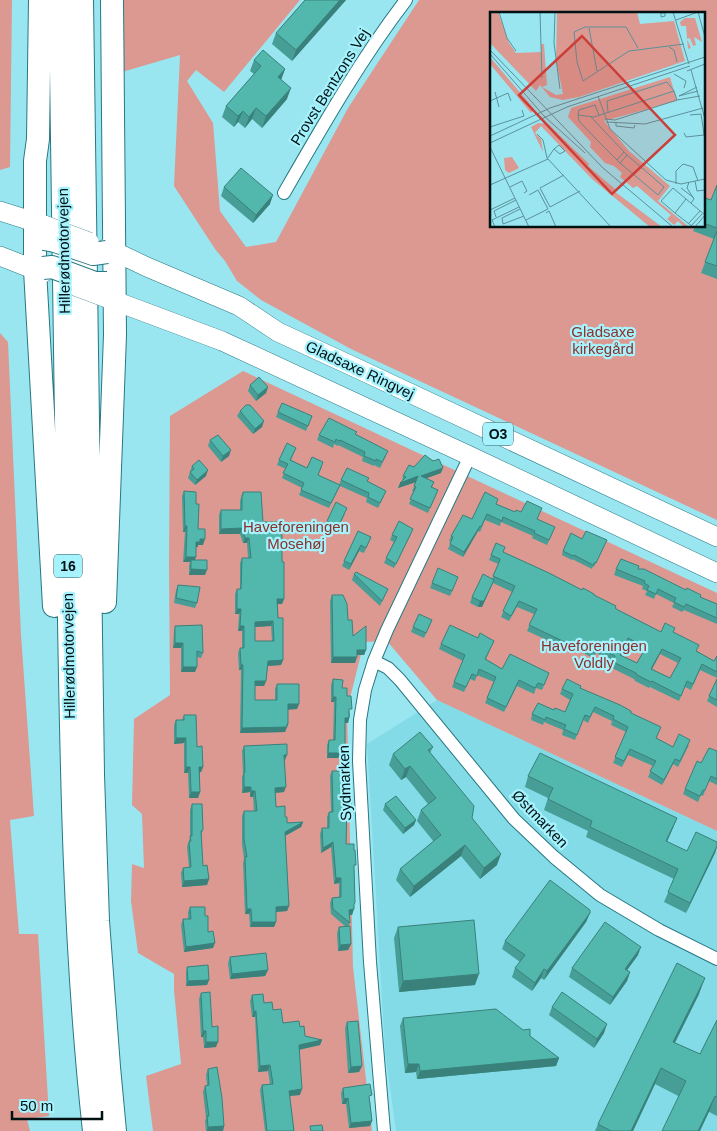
<svg xmlns="http://www.w3.org/2000/svg" width="717" height="1131" font-family="Arial,sans-serif">
<style>
.built{fill:#83dbe7}
.green{fill:#db9991;fill-rule:evenodd}
.lines{fill:none;stroke-linecap:round;stroke-linejoin:round}
.minor-casing{stroke:#287882;stroke-width:14}
.primary-casing{stroke:#287882;stroke-width:20}
.motorway-casing{stroke:#287882;stroke-width:24}
.minor{stroke:#fff;stroke-width:12}
.primary{stroke:#fff;stroke-width:19}
.motorway{stroke:#fff;stroke-width:22}
.primary-bridge-casing{stroke:#287882;stroke-width:20;stroke-linecap:butt}
.motorway-bridge-casing{stroke:#287882;stroke-width:24;stroke-linecap:butt}
.primary-bridge{stroke:#fff;stroke-width:19}
.motorway-bridge{stroke:#fff;stroke-width:22}
.wall{fill:#479e96;fill-rule:evenodd}
.shaded-wall{fill:#39817a}
.building{fill:#52b8ae;stroke:#39817a;fill-rule:evenodd}
.labels{text-anchor:middle;stroke-width:4.5;stroke-linejoin:round;paint-order:stroke}
.shield{fill:#a6f3fe;stroke:#32555a;stroke-width:1}
.shield-label{font-size:14px;font-weight:bold;fill:#001114}
.street-label{font-size:15px;fill:#001114;stroke:#a6f3fe}
.park-label{font-size:15px;fill:#8c312b;stroke:#a6f3fe}
.inset-road{fill:none;stroke:#5c9199;stroke-width:1}
.view{fill:#cc3e38;fill-opacity:0.15;stroke:#cc3e38;stroke-width:2.5}
.inset-edge{fill:none;stroke:#001114;stroke-width:2.5}
</style>
<rect width="100%" height="100%" fill="#99e6f1"/>
<path class="built" d="M 437,700 L 717,831 L 717,1131 L 396,1131 L 385,1051 L 367,744 Z"/>
<path class="green" d="M 0,0 L 12,0 L 10,167 L 0,170 Z
M 121,0 L 300,0 L 224,92 L 196,70 L 187,81 L 213,123 L 220,211 L 246,247 L 276,242 L 348,108 L 419,0 L 717,0 L 717,520 L 351,349 L 261,300 L 237,281 L 225,261 L 215,249 L 174,186 L 180,55 L 122,72 ZM 491,14 L 703,14 L 703,226 L 491,226 Z
M 0,333 L 8,342 L 21,635 L 34,816 L 10,820 L 19,934 L 38,934 L 49,1116 L 27,1119 L 30,1131 L 0,1131 Z
M 243,371 L 717,593 L 717,831 L 437,700 L 387,641 L 364,642 L 347,710 L 353,967 L 372,1131 L 153,1131 L 146,1076 L 181,1064 L 174,990 L 174,974 L 138,953 L 131,901 L 132,864 L 144,868 L 142,814 L 132,805 L 134,719 L 170,695 L 169,566 L 170,416 Z"/>
<g class="lines">
<g class="minor-casing">
<path id="minor" d="M 284,193 C 322,127 360,60 406,0
M 374,661 L 388,668 L 400,680 L 514,819 L 554,857 L 600,895 L 659,930 L 717,959
M 384,1131 L 370,962 L 359,761 L 360,720 L 365,690 L 374,661 L 387,630 L 470,456"/>
</g>
<g class="primary-casing">
<path id="primary" d="M 0,211 L 44,225
M 107,248 L 147,267 L 239,306 L 278,332 L 352,366 L 717,537
M 0,256 L 43,273
M 107,298 L 222,341 L 470,456 L 717,573"/>
</g>
<g class="motorway-casing">
<path id="motorway" d="M 40,0 L 38,139 L 35,161 L 35,270 L 54,606
M 60,0 C 63,186 65,372 68,557 C 71,749 73,940 94,1131
M 82,0 L 93,775 L 98,921 L 109,1067 L 115,1131
M 105,602 L 115,335 L 112,0"/>
</g>
<use href="#minor" class="minor"/>
<use href="#primary" class="primary"/>
<use href="#motorway" class="motorway"/>
<g class="primary-bridge-casing">
<path id="primary-bridge" d="M 44,225 L 89,242
M 72,285 L 107,298"/>
</g>
<g class="motorway-bridge-casing">
<path id="motorway-bridge" d="M 44,239 L 55,241 L 93,254 L 107,252
M 43,268 L 52,267 L 95,283 L 107,283"/>
</g>
<use href="#primary-bridge" class="primary-bridge"/>
<use href="#motorway-bridge" class="motorway-bridge"/>
</g>
<path class="wall" d="M 305,0 L 346,0 L 292,61 L 272,44 L 276,33 Z
M 254,60 L 285,69 L 281,80 L 287,99 L 262,128 L 252,119 L 245,128 L 238,122 L 234,127 L 222,117 L 226,106 L 254,74 L 250,71 Z
M 717,185 L 717,279 L 701,273 L 714,239 L 693,231 L 695,226 L 703,226 L 703,203 L 711,200 Z
M 224,187 L 270,204 L 253,223 L 221,196 Z
M 250,385 L 268,387 L 266,393 L 256,401 L 248,391 Z
M 240,411 L 262,427 L 253,434 L 237,416 Z
M 278,412 L 312,416 L 306,431 L 276,417 Z
M 319,435 L 355,435 L 386,456 L 380,468 L 374,465 L 374,466 L 362,461 L 363,457 L 338,445 L 338,446 L 334,444 L 333,448 L 317,440 Z
M 210,440 L 229,456 L 221,462 L 208,446 Z
M 296,448 L 291,460 L 307,468 L 322,467 L 318,475 L 339,485 L 341,480 L 367,481 L 384,496 L 378,508 L 366,502 L 367,498 L 340,486 L 329,508 L 299,495 L 302,488 L 282,478 L 286,469 L 277,465 L 279,460 Z
M 192,466 L 206,476 L 195,485 L 188,478 Z
M 414,467 L 441,473 L 426,478 L 434,482 L 432,487 L 438,490 L 428,513 L 409,504 L 414,492 L 412,491 L 416,482 L 398,488 L 402,481 L 403,476 Z
M 184,491 L 203,545 L 198,545 L 198,547 L 196,547 L 195,560 L 205,575 L 189,575 L 189,566 L 190,562 L 183,562 L 185,532 L 183,532 L 182,496 Z
M 243,492 L 263,522 L 281,535 L 284,599 L 282,604 L 277,604 L 278,618 L 283,660 L 281,665 L 268,666 L 266,681 L 264,686 L 255,686 L 255,700 L 275,700 L 275,689 L 277,684 L 299,704 L 297,709 L 288,709 L 288,724 L 285,732 L 240,733 L 241,670 L 239,670 L 238,653 L 240,648 L 242,648 L 242,631 L 238,631 L 239,614 L 235,614 L 235,594 L 237,589 L 240,589 L 240,563 L 242,558 L 248,558 L 247,543 L 243,543 L 240,534 L 219,534 L 219,515 L 221,510 L 240,510 L 240,501 ZM 271,626 L 272,641 L 255,641 L 255,627 Z
M 496,504 L 515,512 L 538,519 L 553,532 L 547,545 L 532,538 L 533,536 L 501,522 L 500,526 L 485,520 L 480,532 L 478,531 L 463,557 L 448,549 L 451,542 L 449,541 L 451,536 L 472,519 Z
M 345,514 L 336,532 L 325,527 L 327,521 Z
M 358,531 L 371,537 L 364,553 L 359,551 L 349,570 L 342,566 Z
M 411,534 L 394,568 L 384,563 L 394,542 L 390,540 L 392,535 Z
M 582,539 L 607,540 L 594,567 L 593,566 L 592,569 L 572,559 L 572,560 L 562,555 L 563,551 Z
M 496,543 L 503,552 L 582,590 L 594,595 L 618,610 L 661,632 L 673,632 L 697,651 L 714,661 L 717,656 L 717,678 L 700,670 L 691,690 L 685,687 L 679,701 L 650,687 L 649,688 L 635,681 L 634,679 L 610,667 L 613,662 L 596,653 L 593,658 L 569,646 L 567,649 L 527,631 L 534,614 L 517,607 L 509,621 L 501,617 L 512,592 L 493,583 L 482,607 L 478,607 L 470,603 L 472,597 L 492,579 L 498,565 L 498,564 L 489,560 ZM 626,644 L 643,652 L 637,663 L 621,655 ZM 660,654 L 678,663 L 670,678 L 652,669 Z
M 616,569 L 638,569 L 700,597 L 717,604 L 717,624 L 684,610 L 682,612 L 672,607 L 674,603 L 656,594 L 654,599 L 645,595 L 647,591 L 642,589 L 643,586 L 614,575 Z
M 354,574 L 388,589 L 380,606 L 352,580 Z
M 456,582 L 450,596 L 430,588 L 432,583 Z
M 178,585 L 197,603 L 195,608 L 174,603 L 176,590 Z
M 332,595 L 348,620 L 353,636 L 366,650 L 364,655 L 357,655 L 355,663 L 331,663 L 330,601 Z
M 432,620 L 424,638 L 411,632 L 413,627 Z
M 175,626 L 203,653 L 201,658 L 197,657 L 195,672 L 181,672 L 181,648 L 173,648 L 174,631 Z
M 478,638 L 494,641 L 486,659 L 502,669 L 547,678 L 542,690 L 536,688 L 534,694 L 517,686 L 504,712 L 485,703 L 494,682 L 477,675 L 475,681 L 470,679 L 464,692 L 452,687 L 463,661 L 439,649 L 441,644 Z
M 333,679 L 342,688 L 347,696 L 350,715 L 348,723 L 345,723 L 345,753 L 343,758 L 327,758 L 327,745 L 329,740 L 333,740 L 334,702 L 331,702 L 331,685 Z
M 717,679 L 717,707 L 707,701 Z
M 580,688 L 631,713 L 659,732 L 656,738 L 673,747 L 689,745 L 678,767 L 673,764 L 662,785 L 648,777 L 653,766 L 628,755 L 622,767 L 613,763 L 626,732 L 611,725 L 612,721 L 593,712 L 588,723 L 583,720 L 575,740 L 562,735 L 563,730 L 544,722 L 543,725 L 531,720 L 532,714 L 554,710 L 565,712 L 570,700 L 560,694 L 562,689 Z
M 184,715 L 197,747 L 203,767 L 201,772 L 200,772 L 200,792 L 198,798 L 189,798 L 188,773 L 184,773 L 184,743 L 174,744 L 174,725 L 176,720 L 182,720 Z
M 244,746 L 285,760 L 284,760 L 284,792 L 275,793 L 276,807 L 285,817 L 287,823 L 303,822 L 301,827 L 285,836 L 289,906 L 287,911 L 276,912 L 276,922 L 274,927 L 250,927 L 249,914 L 245,914 L 243,863 L 244,859 L 242,844 L 242,816 L 244,811 L 254,811 L 253,797 L 250,797 L 250,792 L 242,793 L 242,777 L 243,774 L 242,751 Z
M 433,747 L 430,753 L 472,818 L 497,865 L 480,879 L 461,856 L 410,897 L 396,880 L 400,869 L 434,842 L 417,821 L 421,810 L 428,804 L 406,777 L 401,780 L 389,765 L 393,754 Z
M 717,751 L 717,785 L 709,781 L 703,796 L 701,795 L 698,802 L 683,794 L 685,789 L 701,763 Z
M 332,771 L 342,783 L 352,802 L 351,807 L 347,807 L 346,844 L 354,870 L 354,907 L 352,915 L 349,915 L 350,923 L 348,927 L 351,944 L 348,950 L 338,951 L 337,933 L 339,927 L 346,927 L 331,914 L 330,903 L 332,898 L 339,897 L 339,883 L 334,884 L 331,847 L 321,853 L 320,834 L 322,828 L 327,828 L 327,817 L 329,812 L 331,812 L 330,776 Z
M 528,776 L 677,818 L 667,842 L 687,851 L 717,842 L 717,847 L 715,853 L 686,913 L 664,902 L 674,879 L 586,837 L 588,831 L 544,810 L 548,798 L 525,787 Z
M 192,804 L 203,830 L 201,835 L 203,866 L 209,879 L 207,885 L 182,887 L 181,873 L 183,868 L 189,867 L 187,847 L 190,837 L 190,810 Z
M 385,804 L 416,820 L 414,825 L 403,834 L 383,810 Z
M 190,907 L 205,916 L 208,932 L 213,948 L 184,952 L 181,925 L 183,919 L 188,919 L 188,912 Z
M 590,913 L 586,922 L 544,980 L 541,978 L 532,991 L 512,977 L 515,968 L 520,962 L 502,949 L 505,941 Z
M 398,927 L 475,985 L 399,992 L 394,938 Z
M 638,955 L 627,970 L 630,972 L 627,981 L 610,1005 L 569,977 L 572,968 Z
M 230,957 L 268,970 L 265,976 L 230,979 L 228,963 Z
M 187,967 L 209,980 L 207,985 L 186,986 L 186,972 Z
M 201,993 L 212,1027 L 216,1047 L 204,1048 L 203,1037 L 201,1037 L 199,999 Z
M 699,994 L 675,1043 L 700,1054 L 717,1020 L 717,1116 L 655,1084 L 633,1131 L 595,1131 L 598,1124 Z
M 252,995 L 273,1010 L 283,1023 L 300,1027 L 305,1036 L 322,1040 L 320,1045 L 299,1050 L 300,1095 L 290,1096 L 294,1131 L 265,1131 L 260,1090 L 262,1085 L 270,1084 L 268,1071 L 258,1072 L 255,1017 L 252,1017 L 250,1001 Z
M 552,1007 L 604,1033 L 594,1048 L 549,1015 Z
M 403,1018 L 530,1036 L 559,1058 L 556,1066 L 417,1079 L 416,1072 L 405,1073 L 400,1026 Z
M 347,1022 L 362,1066 L 359,1072 L 348,1073 L 345,1028 Z
M 208,1069 L 224,1126 L 223,1131 L 206,1131 L 205,1121 L 206,1118 L 203,1092 L 205,1086 L 207,1086 L 206,1075 Z
M 343,1088 L 370,1101 L 372,1121 L 370,1126 L 349,1128 L 346,1104 L 342,1104 L 341,1093 Z"/>
<path class="shaded-wall" d="M 340,0 L 346,0 L 292,61 L 296,50 Z
M 285,69 L 281,80 L 278,77 Z
M 291,88 L 287,99 L 262,128 L 266,116 Z
M 256,108 L 252,119 L 245,128 L 249,117 Z
M 243,111 L 238,122 L 234,127 L 238,116 Z
M 273,195 L 270,204 L 253,223 L 256,215 Z
M 268,387 L 266,393 L 256,401 L 258,395 Z
M 264,421 L 262,427 L 253,434 L 255,429 Z
M 231,450 L 229,456 L 221,462 L 223,456 Z
M 443,468 L 441,473 L 419,481 L 421,476 Z
M 208,470 L 206,476 L 195,485 L 197,480 Z
M 418,476 L 416,482 L 398,488 L 400,483 Z
M 185,526 L 187,526 L 185,532 L 183,532 Z
M 480,526 L 478,531 L 463,557 L 464,552 Z
M 242,528 L 240,534 L 219,534 L 221,529 Z
M 245,538 L 249,538 L 247,543 L 243,543 Z
M 200,539 L 205,539 L 203,545 L 198,545 L 198,547 L 194,547 L 196,542 Z
M 361,545 L 359,551 L 349,570 L 351,564 Z
M 186,557 L 196,557 L 194,562 L 191,560 L 190,562 L 183,562 Z
M 191,569 L 207,570 L 205,575 L 189,575 Z
M 494,580 L 482,607 L 478,607 L 480,601 Z
M 277,599 L 284,599 L 282,604 L 275,604 Z
M 237,609 L 241,609 L 239,614 L 235,614 Z
M 273,621 L 271,626 L 254,627 L 255,622 Z
M 240,626 L 244,626 L 242,631 L 238,631 Z
M 175,643 L 183,643 L 181,648 L 173,648 Z
M 662,649 L 660,654 L 649,674 L 651,669 Z
M 357,650 L 366,650 L 364,655 L 355,655 Z
M 333,657 L 357,657 L 355,663 L 331,663 Z
M 283,660 L 281,665 L 266,666 L 268,661 Z
M 241,665 L 243,665 L 241,670 L 239,670 Z
M 183,667 L 197,667 L 195,672 L 181,672 Z
M 255,681 L 266,681 L 264,686 L 253,686 Z
M 333,697 L 336,697 L 334,702 L 331,702 Z
M 288,704 L 299,704 L 297,709 L 286,710 Z
M 345,718 L 349,718 L 348,723 L 344,723 Z
M 287,724 L 288,724 L 285,732 L 240,733 L 242,728 Z
M 176,738 L 186,738 L 184,743 L 174,744 Z
M 328,753 L 345,753 L 343,758 L 327,758 Z
M 284,755 L 287,755 L 285,760 L 282,760 Z
M 675,759 L 673,764 L 662,785 L 664,780 Z
M 410,766 L 406,777 L 401,780 L 405,769 Z
M 186,767 L 190,767 L 188,773 L 184,773 Z
M 199,767 L 203,767 L 201,772 L 197,772 Z
M 244,787 L 251,787 L 250,792 L 242,793 Z
M 286,787 L 284,792 L 273,793 L 275,788 Z
M 251,791 L 255,791 L 253,797 L 250,797 Z
M 191,792 L 200,792 L 198,798 L 189,798 Z
M 347,802 L 352,802 L 351,807 L 345,807 Z
M 677,818 L 673,828 L 662,852 L 666,841 Z
M 416,820 L 414,825 L 403,834 L 405,828 Z
M 303,822 L 301,827 L 283,837 L 285,832 Z
M 333,842 L 331,847 L 321,853 L 323,848 Z
M 465,845 L 461,856 L 410,897 L 414,886 Z
M 717,846 L 715,853 L 686,913 L 690,903 Z
M 501,854 L 497,865 L 480,879 L 484,868 Z
M 336,878 L 341,878 L 339,883 L 334,884 Z
M 209,879 L 207,885 L 182,887 L 184,881 Z
M 289,906 L 287,911 L 274,912 L 276,907 Z
M 247,909 L 251,909 L 249,914 L 245,914 Z
M 354,909 L 352,915 L 347,915 L 349,910 Z
M 590,913 L 586,922 L 544,980 L 547,971 Z
M 252,922 L 276,922 L 274,927 L 250,927 Z
M 215,943 L 213,948 L 184,952 L 186,947 Z
M 351,944 L 348,950 L 338,951 L 340,945 Z
M 641,947 L 638,955 L 622,977 L 625,969 Z
M 544,969 L 541,978 L 532,991 L 535,983 Z
M 268,970 L 265,976 L 230,979 L 232,974 Z
M 630,972 L 627,981 L 610,1005 L 613,997 Z
M 479,974 L 475,985 L 399,992 L 403,981 Z
M 705,978 L 699,994 L 667,1058 L 673,1042 Z
M 209,980 L 207,985 L 186,986 L 188,981 Z
M 256,1011 L 255,1017 L 252,1017 L 254,1012 Z
M 607,1024 L 604,1033 L 594,1048 L 597,1039 Z
M 203,1031 L 206,1031 L 203,1037 L 201,1037 Z
M 322,1040 L 320,1045 L 297,1050 L 299,1045 Z
M 206,1042 L 218,1042 L 216,1047 L 204,1048 Z
M 559,1058 L 556,1066 L 417,1079 L 420,1071 Z
M 408,1064 L 419,1064 L 416,1072 L 405,1073 Z
M 270,1065 L 268,1071 L 258,1072 L 260,1066 Z
M 362,1066 L 359,1072 L 348,1073 L 351,1067 Z
M 661,1068 L 655,1084 L 633,1131 L 631,1131 Z
M 302,1089 L 300,1095 L 287,1096 L 289,1091 Z
M 715,1096 L 709,1112 L 700,1131 L 698,1131 Z
M 348,1098 L 346,1104 L 342,1104 L 344,1099 Z
M 372,1121 L 370,1126 L 349,1128 L 351,1123 Z
M 224,1126 L 223,1131 L 207,1131 L 208,1127 Z"/>
<path class="building" d="M 305,0 L 340,0 L 296,50 L 276,33 Z
M 263,50 L 285,69 L 278,77 L 291,88 L 266,116 L 256,108 L 249,117 L 243,111 L 238,116 L 226,106 L 261,66 L 254,60 Z
M 241,168 L 273,195 L 256,215 L 224,187 Z
M 717,185 L 717,228 L 703,223 L 703,203 L 705,198 L 711,200 Z
M 717,231 L 717,266 L 705,262 Z
M 259,377 L 268,387 L 258,395 L 250,385 Z
M 282,403 L 312,416 L 308,426 L 278,412 Z
M 246,405 L 250,405 L 264,421 L 255,429 L 240,411 Z
M 329,418 L 357,432 L 355,434 L 388,451 L 382,462 L 376,459 L 376,461 L 364,456 L 365,452 L 340,440 L 339,441 L 336,439 L 335,442 L 319,435 Z
M 218,435 L 231,450 L 223,456 L 210,440 Z
M 287,443 L 296,448 L 290,460 L 307,468 L 312,457 L 323,462 L 318,475 L 340,485 L 331,503 L 301,490 L 304,483 L 283,473 L 288,464 L 279,460 Z
M 425,455 L 433,461 L 439,459 L 443,468 L 421,476 L 434,482 L 431,487 L 438,490 L 430,508 L 410,499 L 416,487 L 414,486 L 418,476 L 400,483 L 406,477 L 403,476 L 409,465 L 414,467 Z
M 199,460 L 208,470 L 197,480 L 190,472 L 194,469 L 192,466 Z
M 347,468 L 369,478 L 367,481 L 386,491 L 380,503 L 368,497 L 369,493 L 341,480 Z
M 184,491 L 196,492 L 196,504 L 199,504 L 198,529 L 205,529 L 205,539 L 200,539 L 200,542 L 196,542 L 196,557 L 186,557 L 187,526 L 185,526 Z
M 243,492 L 261,492 L 263,522 L 281,522 L 281,535 L 282,535 L 282,562 L 284,562 L 284,599 L 277,599 L 278,618 L 283,618 L 283,660 L 268,661 L 266,681 L 255,681 L 255,700 L 277,700 L 277,684 L 299,684 L 299,704 L 288,704 L 288,724 L 287,724 L 287,727 L 242,728 L 243,665 L 241,665 L 240,648 L 244,648 L 244,626 L 240,626 L 241,609 L 237,609 L 237,589 L 241,589 L 242,558 L 251,558 L 249,538 L 245,538 L 242,528 L 221,529 L 221,510 L 242,510 L 242,495 L 243,495 ZM 273,621 L 274,641 L 255,641 L 255,622 Z
M 485,492 L 498,499 L 496,504 L 515,512 L 516,510 L 521,512 L 527,501 L 542,508 L 537,519 L 555,527 L 549,540 L 534,533 L 535,531 L 503,517 L 502,521 L 487,514 L 481,527 L 480,526 L 464,552 L 450,544 L 453,537 L 451,536 L 463,515 L 472,519 Z
M 336,502 L 347,508 L 338,527 L 327,521 Z
M 399,521 L 413,529 L 396,564 L 386,558 L 397,537 L 392,535 Z
M 358,531 L 371,537 L 366,548 L 361,545 L 351,564 L 344,561 Z
M 586,531 L 607,540 L 596,563 L 595,562 L 593,565 L 574,555 L 573,556 L 563,551 L 571,533 L 582,539 Z
M 496,543 L 505,547 L 503,552 L 549,573 L 582,590 L 583,588 L 594,594 L 594,595 L 616,606 L 615,608 L 618,610 L 661,632 L 665,623 L 675,628 L 673,632 L 699,645 L 696,651 L 714,661 L 717,656 L 717,672 L 702,664 L 693,684 L 687,681 L 681,696 L 652,681 L 651,682 L 637,675 L 636,673 L 613,662 L 615,656 L 598,647 L 595,653 L 571,641 L 569,644 L 529,625 L 537,609 L 519,601 L 511,616 L 503,611 L 515,586 L 493,576 L 500,560 L 500,559 L 491,555 ZM 628,638 L 646,647 L 637,663 L 620,655 ZM 662,649 L 681,658 L 670,678 L 651,669 Z
M 621,559 L 639,566 L 638,569 L 644,569 L 686,590 L 687,588 L 701,595 L 700,597 L 717,604 L 717,618 L 686,604 L 684,607 L 674,602 L 676,598 L 658,589 L 656,594 L 647,590 L 649,586 L 644,583 L 645,581 L 616,569 Z
M 191,560 L 207,560 L 207,570 L 191,569 Z
M 438,568 L 458,577 L 452,591 L 432,583 Z
M 356,572 L 388,589 L 382,601 L 354,574 Z
M 483,574 L 494,580 L 484,601 L 480,601 L 472,597 Z
M 178,585 L 200,587 L 197,603 L 176,598 Z
M 332,595 L 343,595 L 347,604 L 348,620 L 352,620 L 353,636 L 366,626 L 366,650 L 357,650 L 357,657 L 333,657 Z
M 419,614 L 432,620 L 426,633 L 413,627 Z
M 202,625 L 203,653 L 197,651 L 197,667 L 183,667 L 183,643 L 175,643 L 175,626 Z
M 450,625 L 478,638 L 480,633 L 494,641 L 485,659 L 502,669 L 510,654 L 549,673 L 544,685 L 538,683 L 535,688 L 519,680 L 506,707 L 487,698 L 496,677 L 479,669 L 477,676 L 472,674 L 466,687 L 454,682 L 465,655 L 441,644 Z
M 333,679 L 343,680 L 342,688 L 347,688 L 347,696 L 351,696 L 352,709 L 349,709 L 349,718 L 345,718 L 345,753 L 328,753 L 329,740 L 335,740 L 336,697 L 333,697 Z
M 567,679 L 581,686 L 580,688 L 620,705 L 631,711 L 631,713 L 661,727 L 656,738 L 673,747 L 679,734 L 690,740 L 680,761 L 675,759 L 664,780 L 650,771 L 656,761 L 630,749 L 624,761 L 615,757 L 628,727 L 613,719 L 614,716 L 595,707 L 590,717 L 585,715 L 577,735 L 564,729 L 566,725 L 546,717 L 545,720 L 532,714 L 538,703 L 554,710 L 555,708 L 565,712 L 573,694 L 562,689 Z
M 717,679 L 717,700 L 709,696 Z
M 184,715 L 196,715 L 197,747 L 202,746 L 203,767 L 199,767 L 200,792 L 191,792 L 190,767 L 186,767 L 186,738 L 176,738 L 176,720 L 184,720 Z
M 420,732 L 433,747 L 428,750 L 474,806 L 472,818 L 501,854 L 484,868 L 465,845 L 414,886 L 400,869 L 441,835 L 421,810 L 436,798 L 410,766 L 405,769 L 393,754 Z
M 287,744 L 287,755 L 284,755 L 286,787 L 275,788 L 276,807 L 285,806 L 285,817 L 287,817 L 287,823 L 303,822 L 285,832 L 289,906 L 276,907 L 276,922 L 252,922 L 251,909 L 247,909 L 245,857 L 247,857 L 244,839 L 244,811 L 257,811 L 255,791 L 251,791 L 251,787 L 244,787 L 244,772 L 245,772 L 244,746 Z
M 709,748 L 717,751 L 717,779 L 711,776 L 705,790 L 703,790 L 700,796 L 685,789 L 697,761 L 701,763 Z
M 540,753 L 677,818 L 666,841 L 687,851 L 696,832 L 717,842 L 717,846 L 690,903 L 668,892 L 678,869 L 590,827 L 592,821 L 548,799 L 553,788 L 528,776 Z
M 332,771 L 342,771 L 342,783 L 351,782 L 352,802 L 347,802 L 346,844 L 354,844 L 354,850 L 355,850 L 356,865 L 354,865 L 355,903 L 354,904 L 354,909 L 349,910 L 350,923 L 333,909 L 332,898 L 341,897 L 341,878 L 336,878 L 333,842 L 323,848 L 322,828 L 329,828 L 329,812 L 333,812 Z
M 396,796 L 416,820 L 405,828 L 385,804 Z
M 192,804 L 202,804 L 203,830 L 201,831 L 203,866 L 207,865 L 209,879 L 184,881 L 183,868 L 191,867 L 189,842 L 191,841 L 190,836 L 192,836 Z
M 550,880 L 590,910 L 590,913 L 547,971 L 544,969 L 535,983 L 515,968 L 525,955 L 505,941 Z
M 190,907 L 205,907 L 205,916 L 208,916 L 208,932 L 213,931 L 215,943 L 186,947 L 183,919 L 191,919 Z
M 474,920 L 479,974 L 403,981 L 398,927 Z
M 605,922 L 641,947 L 625,969 L 630,972 L 613,997 L 572,968 Z
M 350,926 L 351,944 L 340,945 L 339,927 Z
M 266,953 L 268,970 L 232,974 L 230,957 Z
M 677,963 L 705,978 L 673,1042 L 700,1054 L 717,1020 L 717,1097 L 715,1096 L 698,1131 L 662,1131 L 686,1081 L 661,1068 L 631,1131 L 611,1131 L 598,1124 Z
M 208,965 L 209,980 L 188,981 L 187,967 Z
M 210,992 L 212,1027 L 218,1026 L 218,1042 L 206,1042 L 206,1031 L 203,1031 L 201,993 Z
M 562,992 L 607,1024 L 597,1039 L 552,1007 Z
M 263,994 L 264,1003 L 272,1002 L 273,1010 L 281,1009 L 283,1023 L 299,1021 L 300,1027 L 304,1026 L 305,1036 L 322,1040 L 299,1045 L 302,1089 L 289,1091 L 294,1131 L 267,1131 L 262,1085 L 273,1084 L 270,1065 L 260,1066 L 256,1011 L 254,1012 L 252,995 Z
M 496,1009 L 523,1030 L 530,1029 L 530,1036 L 559,1058 L 420,1071 L 419,1064 L 408,1064 L 403,1018 Z
M 358,1021 L 362,1066 L 351,1067 L 347,1022 Z
M 217,1067 L 222,1098 L 224,1126 L 208,1127 L 207,1116 L 209,1116 L 205,1086 L 209,1085 L 208,1069 Z
M 370,1084 L 372,1095 L 369,1096 L 372,1121 L 351,1123 L 348,1098 L 344,1099 L 343,1088 Z
M 322,1125 L 323,1131 L 311,1131 L 310,1126 Z"/>
<g class="labels">
<g class="shield">
<rect x="483" y="422.5" width="30" height="23" rx="4"/>
<rect x="54" y="554.5" width="28" height="23" rx="4"/>
</g>
<g class="shield-label">
<text x="498" y="439">O3</text>
<text x="68" y="571">16</text>
</g>
<g class="street-label">
<text transform="translate(330 87) rotate(-58)" y="5">Provst Bentzons Vej</text>
<text transform="translate(64 251) rotate(-91)" y="5">Hillerødmotorvejen</text>
<text transform="translate(360 370) rotate(25)" y="5">Gladsaxe Ringvej</text>
<text transform="translate(69 656) rotate(-91)" y="5">Hillerødmotorvejen</text>
<text transform="translate(345 783) rotate(-92)" y="5">Sydmarken</text>
<text transform="translate(540 819) rotate(46)" y="5">Østmarken</text>
</g>
<g class="park-label">
<text x="603" y="337">Gladsaxe<tspan x="603" dy="17">kirkegård</tspan></text>
<text x="296" y="532">Haveforeningen<tspan x="296" dy="17">Mosehøj</tspan></text>
<text x="594" y="651">Haveforeningen<tspan x="594" dy="17">Voldly</tspan></text>
</g>
</g>
<g transform="translate(490 12)">
<rect width="215" height="215" fill="#99e6f1"/>
<path d="M 0,0 L 8,0 L 19,31 L 26,41 L 51,40 L 51,32 L 54,32 L 57,73 L 52,75 L 66,83 L 73,82 L 66,48 L 67,0 L 147,0 L 150,12 L 184,9 L 195,49 L 89,85 L 73,88 L 60,85 L 50,73 L 46,79 L 0,31 ZM 195,6 L 205,6 L 212,30 L 204,25 L 206,33 L 203,34 L 200,26 L 197,27 L 201,36 L 198,37 L 196,14 L 191,14 L 190,10 ZM 0,45 L 44,97 L 41,101 L 0,52 ZM 180,65 L 187,89 L 114,109 L 139,139 L 180,174 L 168,189 L 199,215 L 194,215 L 188,209 L 184,213 L 177,207 L 181,203 L 147,174 L 143,176 L 130,165 L 132,161 L 124,154 L 115,151 L 100,135 L 101,130 L 78,105 L 81,96 ZM 48,111 L 58,112 L 99,152 L 98,154 L 125,177 L 124,179 L 172,215 L 160,215 L 102,167 L 51,114 L 45,121 L 51,127 L 53,140 L 41,115 ZM 22,145 L 29,156 L 19,161 L 15,158 L 14,146 Z" fill="#db9991"/>
<path class="inset-road" d="M 9,0 L 17,26 L 26,39M 50,0 L 52,66M 65,0 L 64,31 L 70,77M 183,0 L 199,52M 208,0 L 215,25M 171,1 L 175,1 L 175,4 L 171,5 ZM 186,8 L 208,0M 99,16 L 107,59M 179,35 L 184,38 L 187,50M 148,36 L 136,15 L 95,15 L 84,20 L 87,50 L 93,69 L 139,39 L 194,32M 0,38 L 113,156 L 183,215M 0,42 L 54,104 L 95,141M 201,58 L 215,107M 197,59 L 215,52M 184,62 L 196,69 L 194,76M 207,75 L 189,84 L 208,79M 5,80 L 9,95M 108,84 L 120,117 L 176,168 L 191,172 L 215,167M 0,89 L 18,81 L 21,89M 118,100 L 117,89 L 177,70 L 184,79M 88,103 L 104,105 L 184,79 L 187,88M 88,103 L 89,109 L 108,129 L 130,151 L 137,143 L 134,140 L 127,148M 88,103 L 89,98 L 105,93 L 109,103M 200,103 L 211,102 L 213,115M 101,105 L 134,140M 115,107 L 125,108 L 187,88 L 210,84M 116,110 L 155,112 L 213,96M 126,111 L 126,114 L 144,116 L 145,113M 0,115 L 34,104 L 32,98M 194,121 L 196,125 L 214,123 L 213,115M 47,122 L 53,128 L 57,146M 0,124 L 60,96 L 215,45M 0,131 L 77,95 L 200,54M 0,135 L 39,215M 57,147 L 64,137 L 70,142 L 75,139 L 69,133 L 64,137M 130,151 L 168,183 L 174,175 L 137,143M 74,163 L 50,176 L 60,195 L 90,179M 205,169 L 207,179 L 215,178M 199,170 L 197,176 L 204,187 L 201,191M 186,172 L 186,159 L 193,152 L 203,155 L 208,169M 0,173 L 58,147 L 121,215M 20,175 L 32,169 L 37,179 L 34,181M 183,176 L 171,189 L 185,201 L 196,187M 183,176 L 215,203M 191,176 L 204,186M 30,197 L 12,206 L 13,212 L 34,204M 0,198 L 25,186M 56,201 L 59,199 L 66,215M 185,201 L 203,215M 6,205 L 4,199 L 26,188M 36,208 L 58,197 L 48,178 L 39,183M 199,211 L 210,199M 201,214 L 212,202M 5,215 L 2,208 L 29,195M 205,215 L 215,203"/>
<path class="view" d="M 92,24 L 185,123 L 122,182 L 29,83 Z"/>
<rect width="215" height="215" class="inset-edge"/>
</g>
<path d="M12 1111v8h90v-8" fill="none" stroke="#001114" stroke-width="2.5"/>
<text x="20" y="1111" font-size="15" fill="#001114" stroke="#a6f3fe" stroke-width="4" paint-order="stroke">50 m</text>
</svg>
